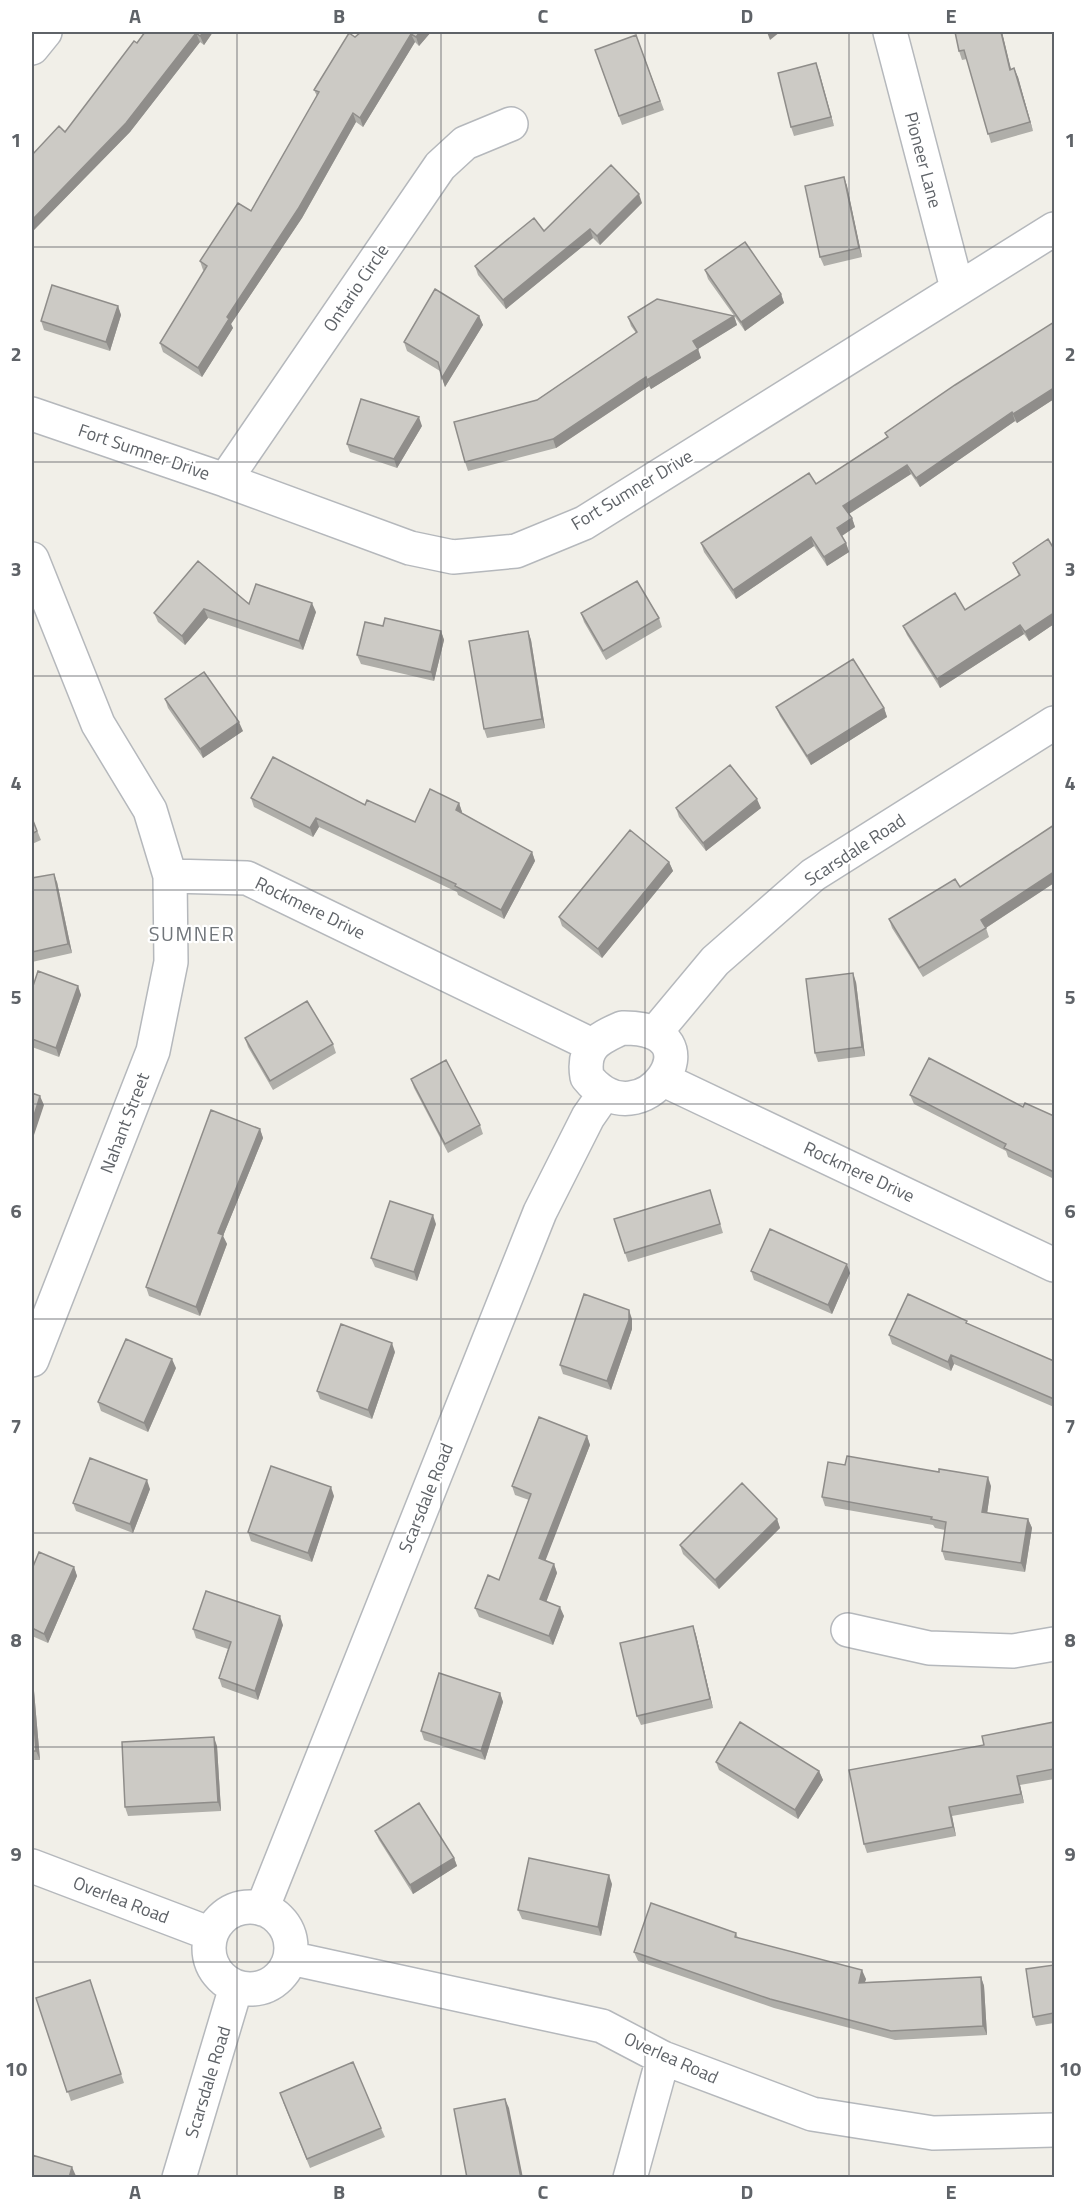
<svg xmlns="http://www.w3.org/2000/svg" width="1086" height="2209" font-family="'Titillium Web',sans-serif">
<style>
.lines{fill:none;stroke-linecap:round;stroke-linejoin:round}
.street-casing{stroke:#b5b8bc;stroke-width:36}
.street{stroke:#fff;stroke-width:33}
.wall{fill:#afaea9}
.shaded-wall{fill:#8f8d8a}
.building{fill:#cccac5;stroke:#8f8d8a;stroke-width:1.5}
.grid{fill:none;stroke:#5f6368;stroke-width:1.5;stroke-opacity:0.55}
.labels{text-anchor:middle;stroke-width:4.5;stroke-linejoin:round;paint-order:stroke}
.street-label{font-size:18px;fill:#5f6368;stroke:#fff}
.neighbourhood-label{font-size:20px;letter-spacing:1.5px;fill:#70757a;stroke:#fff}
.neatline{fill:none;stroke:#5f6368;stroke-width:2}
.grid-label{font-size:20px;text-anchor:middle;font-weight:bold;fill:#5f6368}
</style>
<rect width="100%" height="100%" fill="#f1efe8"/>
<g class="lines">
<g class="street-casing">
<path id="street" d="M 890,32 L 957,288
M 32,48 L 45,32
M 32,414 L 225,480 L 410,548 L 453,557 L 516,551 L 584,523 L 1054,229
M 225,480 L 440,166 L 465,143 L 511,124
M 32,559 L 98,724 L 150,810 L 170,876 L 247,878 L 592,1045
M 622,1028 C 725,1026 641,1146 587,1077 C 582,1047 597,1039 622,1028 Z
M 655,1033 L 715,961 L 813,875 L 1054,723
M 664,1080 L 1054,1265
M 32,1360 L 153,1051 L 171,962 L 170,876
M 848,1630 L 929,1648 L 1013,1651 L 1054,1644
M 32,1866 L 211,1934
M209 1948a41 41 0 1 1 82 0a41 41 0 1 1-82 0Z
M 262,1909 L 540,1212 L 588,1117 L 604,1094
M 290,1958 L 602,2026 L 663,2058 L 812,2114 L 933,2133 L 1054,2130
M 179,2178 L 236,1987
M 630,2178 L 663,2058"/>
</g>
<use href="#street" class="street"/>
</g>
<path class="wall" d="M 145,32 L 213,32 L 204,45 L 200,42 L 130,132 L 33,231 L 34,236 L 32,238 L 32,155 L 65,132 Z
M 431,32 L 419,46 L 415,42 L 363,127 L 356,122 L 302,218 L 231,324 L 233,328 L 202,377 L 163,352 L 160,343 L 204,271 L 203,270 L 200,261 L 251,211 L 317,96 L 314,90 L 355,37 Z
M 955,32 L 1002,32 L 1011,69 L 1018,77 L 1033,131 L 991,143 L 967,59 L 962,60 L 959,51 Z
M 636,35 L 664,110 L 622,125 L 595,50 Z
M 816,63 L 834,126 L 794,136 L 791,127 Z
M 844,177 L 847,186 L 862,257 L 824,266 L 820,257 Z
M 642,203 L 600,245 L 593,238 L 506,309 L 478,275 L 475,266 L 544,231 Z
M 705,270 L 781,294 L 784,303 L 745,331 L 708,279 Z
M 118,306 L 121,315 L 110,351 L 44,330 L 41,321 Z
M 479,316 L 483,325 L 445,387 L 440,371 L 407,351 L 404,342 Z
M 734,316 L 737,325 L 698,349 L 701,358 L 651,389 L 649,386 L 556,448 L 468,471 L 465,462 L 537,400 L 636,333 L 631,326 L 628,317 Z
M 1054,322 L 1054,399 L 1017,423 L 1015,421 L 920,487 L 911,474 L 849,514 L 852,518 L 855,527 L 842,536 L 846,543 L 849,552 L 827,566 L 814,546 L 736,599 L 704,552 L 701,543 L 816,484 L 887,437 L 885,433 Z
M 422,426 L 397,468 L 350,452 L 347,444 Z
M 1054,549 L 1054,624 L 1029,641 L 1024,634 L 940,688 L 907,635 L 903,626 L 965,610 L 1019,576 L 1013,563 Z
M 249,604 L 316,612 L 303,650 L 208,618 L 185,645 L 158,622 L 154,613 Z
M 581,613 L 659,618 L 662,627 L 606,660 L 584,622 Z
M 383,626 L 441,631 L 444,640 L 434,681 L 361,664 L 357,655 Z
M 528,631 L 531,640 L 545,728 L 487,738 L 484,729 Z
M 165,699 L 243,731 L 203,758 L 168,708 Z
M 776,707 L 884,708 L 887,717 L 811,765 L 780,716 Z
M 251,798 L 365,805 L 415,822 L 459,803 L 462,812 L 461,813 L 532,852 L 535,861 L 504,919 L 458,895 L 457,892 L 319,827 L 313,837 L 254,807 Z
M 676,808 L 761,808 L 706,851 L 679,817 Z
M 32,818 L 41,840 L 32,844 Z
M 1054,825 L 1054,883 L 986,928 L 989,937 L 923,977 L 892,928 L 889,919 L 960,887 Z
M 669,862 L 673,871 L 602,958 L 562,926 L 559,917 Z
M 32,878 L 57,882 L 72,953 L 32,962 Z
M 856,982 L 865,1056 L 818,1062 L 815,1053 Z
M 78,986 L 81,995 L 59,1057 L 32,1047 L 32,989 Z
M 245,1038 L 333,1044 L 336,1053 L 273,1090 L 248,1047 Z
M 411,1079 L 480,1125 L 483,1134 L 448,1153 L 414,1088 Z
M 910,1095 L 1023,1107 L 1054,1116 L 1054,1179 L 1008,1157 L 1006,1151 L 914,1104 Z
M 260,1129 L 263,1138 L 223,1236 L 227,1244 L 200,1316 L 149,1296 L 146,1287 Z
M 710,1190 L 723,1233 L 628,1262 L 625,1253 Z
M 436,1224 L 417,1281 L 375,1267 L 371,1258 Z
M 751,1271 L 850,1273 L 832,1314 L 754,1280 Z
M 632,1319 L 632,1329 L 611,1390 L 563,1374 L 560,1365 Z
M 968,1324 L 1054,1361 L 1054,1407 L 954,1364 L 951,1371 L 892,1344 L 889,1335 Z
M 395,1352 L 372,1419 L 320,1399 L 317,1391 Z
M 176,1368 L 148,1432 L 101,1411 L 98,1402 Z
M 587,1436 L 590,1445 L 545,1560 L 554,1564 L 557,1573 L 546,1601 L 564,1616 L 553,1645 L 479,1617 L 475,1608 L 499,1580 L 529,1500 L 515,1495 L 512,1486 Z
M 845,1465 L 991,1486 L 987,1513 L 1028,1519 L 1032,1528 L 1025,1572 L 945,1560 L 942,1551 L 945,1530 L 935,1528 L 933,1525 L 825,1506 L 822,1497 Z
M 150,1489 L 133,1533 L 76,1511 L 73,1503 Z
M 334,1496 L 312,1562 L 251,1541 L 248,1532 Z
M 777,1519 L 780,1528 L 719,1589 L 683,1554 L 680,1545 Z
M 74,1567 L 77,1576 L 48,1643 L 32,1636 L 32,1569 Z
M 283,1625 L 258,1700 L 222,1687 L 219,1678 L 228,1649 L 196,1638 L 193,1629 Z
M 693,1626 L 696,1635 L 713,1708 L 641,1725 L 637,1716 Z
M 32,1685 L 34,1691 L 40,1760 L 32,1760 Z
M 500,1693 L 503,1702 L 485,1760 L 424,1740 L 421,1731 Z
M 1054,1722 L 1054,1779 L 1020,1785 L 1024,1803 L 952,1816 L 956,1836 L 867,1853 L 864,1844 L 984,1745 Z
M 217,1746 L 221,1811 L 128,1816 L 125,1807 Z
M 716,1762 L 819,1771 L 823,1780 L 798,1819 L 719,1770 Z
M 375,1831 L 454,1858 L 457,1866 L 413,1894 L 379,1840 Z
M 612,1884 L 601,1936 L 522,1919 L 518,1910 Z
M 736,1933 L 738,1938 L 866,1979 L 865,1982 L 981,1977 L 984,1986 L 987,2035 L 895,2040 L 774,2008 L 638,1961 L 634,1952 Z
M 1054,1965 L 1054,2023 L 1036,2026 L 1033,2017 Z
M 90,1980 L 124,2083 L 71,2101 L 36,1998 Z
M 283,2102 L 381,2128 L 385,2137 L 310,2168 Z"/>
<path class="shaded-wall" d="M 204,32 L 213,32 L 204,45 L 200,36 Z
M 420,32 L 431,32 L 419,46 L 416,37 Z
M 767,32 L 780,32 L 770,40 Z
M 1001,32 L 1002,32 L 1013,78 L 1010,70 Z
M 196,33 L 200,42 L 130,132 L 33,231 L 34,236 L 32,238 L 32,220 Z
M 411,34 L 415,42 L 363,127 L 360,118 Z
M 816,63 L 819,71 L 834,126 L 831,117 Z
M 1014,68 L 1018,77 L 1033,131 L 1030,122 Z
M 353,113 L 356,122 L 302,218 L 231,324 L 233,328 L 202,377 L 198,368 L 227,317 Z
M 844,177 L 847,186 L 862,257 L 859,248 Z
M 639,194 L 642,203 L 600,245 L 597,236 Z
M 590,229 L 593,238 L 506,309 L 503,300 Z
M 781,294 L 784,303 L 745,331 L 741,322 Z
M 118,306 L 121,315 L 110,351 L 106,342 Z
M 479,316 L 483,325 L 445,387 L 442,378 Z
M 734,316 L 737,325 L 698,349 L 701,358 L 651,389 L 647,380 L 693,341 Z
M 646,377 L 649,386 L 556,448 L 553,439 Z
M 1054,388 L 1054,399 L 1017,423 L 1013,414 Z
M 1012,412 L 1015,421 L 920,487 L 916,478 Z
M 419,417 L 422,426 L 397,468 L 394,459 Z
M 907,465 L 911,474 L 847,515 L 843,506 Z
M 852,518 L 855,527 L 840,537 L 837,528 Z
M 811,537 L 814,546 L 736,599 L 733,590 Z
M 846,543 L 849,552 L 827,566 L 824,557 Z
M 312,603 L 316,612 L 303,650 L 299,641 Z
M 204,609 L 208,618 L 185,645 L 182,636 Z
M 1054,613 L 1054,624 L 1029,641 L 1025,632 Z
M 1020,625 L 1024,634 L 940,688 L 937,679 Z
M 441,631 L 444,640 L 434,681 L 431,672 Z
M 528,631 L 531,640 L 545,728 L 542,719 Z
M 884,708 L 887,717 L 811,765 L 807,756 Z
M 239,722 L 243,731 L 203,758 L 200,749 Z
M 757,799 L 761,808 L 706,851 L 703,843 Z
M 459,803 L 462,812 L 459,819 L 456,810 Z
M 316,818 L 319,827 L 313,837 L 310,828 Z
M 532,852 L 535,861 L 504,919 L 501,910 Z
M 669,862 L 673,871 L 602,958 L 598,949 Z
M 1054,872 L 1054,883 L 984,929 L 981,920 Z
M 54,874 L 57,882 L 72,953 L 68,944 Z
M 853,973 L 856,982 L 865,1056 L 862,1047 Z
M 78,986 L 81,995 L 59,1057 L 56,1048 Z
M 40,1096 L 44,1105 L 32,1141 L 32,1122 Z
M 260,1129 L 263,1138 L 223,1236 L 227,1244 L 200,1316 L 196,1307 L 218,1233 Z
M 433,1215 L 436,1224 L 417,1281 L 414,1272 Z
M 847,1264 L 850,1273 L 832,1314 L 828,1305 Z
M 629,1310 L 632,1319 L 632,1329 L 611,1390 L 607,1381 Z
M 392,1343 L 395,1352 L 372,1419 L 368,1410 Z
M 951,1355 L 954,1364 L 951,1371 L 948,1362 Z
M 172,1359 L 176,1368 L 148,1432 L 144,1423 Z
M 587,1436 L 590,1445 L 543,1567 L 539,1558 Z
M 988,1477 L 991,1486 L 986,1521 L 982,1512 Z
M 147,1480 L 150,1489 L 133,1533 L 130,1524 Z
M 331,1487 L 334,1496 L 312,1562 L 308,1553 Z
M 777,1519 L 780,1528 L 719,1589 L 715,1580 Z
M 1028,1519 L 1032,1528 L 1025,1572 L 1021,1563 Z
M 554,1564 L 557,1573 L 544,1608 L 540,1599 Z
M 74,1567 L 77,1576 L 48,1643 L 44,1634 Z
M 560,1607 L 564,1616 L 553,1645 L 549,1636 Z
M 280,1616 L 283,1625 L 258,1700 L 255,1691 Z
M 693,1626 L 696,1635 L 713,1708 L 710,1699 Z
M 32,1685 L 34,1691 L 40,1760 L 36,1751 Z
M 500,1693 L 503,1702 L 485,1760 L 481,1751 Z
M 214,1737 L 217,1746 L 221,1811 L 218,1802 Z
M 819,1771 L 823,1780 L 798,1819 L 795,1810 Z
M 1017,1776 L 1020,1785 L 1024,1803 L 1021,1794 Z
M 949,1807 L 952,1816 L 956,1836 L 953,1827 Z
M 454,1858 L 457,1866 L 413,1894 L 410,1885 Z
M 609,1875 L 612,1884 L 601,1936 L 598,1927 Z
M 862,1970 L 866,1979 L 862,1991 L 859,1983 Z
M 981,1977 L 984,1986 L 987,2035 L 983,2026 Z
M 505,2099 L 509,2108 L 523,2178 L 521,2178 Z
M 72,2167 L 76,2176 L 75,2178 L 69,2178 Z"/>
<path class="building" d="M 145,32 L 204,32 L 200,36 L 196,33 L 126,123 L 32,220 L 32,155 L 59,126 L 65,132 L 134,41 L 137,43 Z
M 361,32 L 420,32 L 416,37 L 411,34 L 360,118 L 353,113 L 298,209 L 227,317 L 229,319 L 198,368 L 160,343 L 207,266 L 200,261 L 238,203 L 251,211 L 319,92 L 314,90 L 349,33 L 355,37 Z
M 955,32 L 1001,32 L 1010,70 L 1014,68 L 1030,122 L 988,134 L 964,50 L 959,51 Z
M 636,35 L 660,101 L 619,116 L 595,50 Z
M 816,63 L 831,117 L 791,127 L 778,73 Z
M 611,165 L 639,194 L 597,236 L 590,229 L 503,300 L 475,266 L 534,218 L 544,231 Z
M 844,177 L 859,248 L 820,257 L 805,186 Z
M 745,242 L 781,294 L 741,322 L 705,270 Z
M 52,285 L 118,306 L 106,342 L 41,321 Z
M 435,289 L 479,316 L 442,378 L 438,362 L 404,342 Z
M 657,299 L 734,316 L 693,341 L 698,349 L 647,380 L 646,377 L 553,439 L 465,462 L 454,422 L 537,400 L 637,332 L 628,317 Z
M 1054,322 L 1054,388 L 1013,414 L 1012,412 L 916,478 L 907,465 L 843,506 L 852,518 L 837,528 L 846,543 L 824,557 L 811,537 L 733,590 L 701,543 L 809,473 L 816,484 L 888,437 L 885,433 L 955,385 Z
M 361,399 L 419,417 L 394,459 L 347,444 Z
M 1048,539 L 1054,549 L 1054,613 L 1025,632 L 1020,625 L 937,679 L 903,626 L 955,593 L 965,610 L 1020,575 L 1013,563 Z
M 198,561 L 249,604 L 256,584 L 312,603 L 299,641 L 204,609 L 182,636 L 154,613 Z
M 637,581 L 659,618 L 603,651 L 581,613 Z
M 385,618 L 441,631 L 431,672 L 357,655 L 365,622 L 383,626 Z
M 528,631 L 542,719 L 484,729 L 469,641 Z
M 853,659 L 884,708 L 807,756 L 776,707 Z
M 204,672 L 239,722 L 200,749 L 165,699 Z
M 273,757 L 365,805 L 367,800 L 415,822 L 430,789 L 459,803 L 456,810 L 532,852 L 501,910 L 455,886 L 456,884 L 316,818 L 310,828 L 251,798 Z
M 730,765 L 757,799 L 703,843 L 676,808 Z
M 32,818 L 37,831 L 32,834 Z
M 1054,825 L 1054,872 L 981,920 L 986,928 L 919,968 L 889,919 L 955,879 L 960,887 Z
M 630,830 L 669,862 L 598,949 L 559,917 Z
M 54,874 L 68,944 L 32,952 L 32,878 Z
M 38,971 L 78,986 L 56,1048 L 32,1039 L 32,989 Z
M 853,973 L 862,1047 L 815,1053 L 806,979 Z
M 307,1001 L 333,1044 L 270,1081 L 245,1038 Z
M 929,1058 L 1023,1107 L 1025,1103 L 1054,1116 L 1054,1172 L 1004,1148 L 1006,1144 L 910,1095 Z
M 446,1060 L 480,1125 L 445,1144 L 411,1079 Z
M 32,1093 L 40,1096 L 32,1122 Z
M 211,1110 L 260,1129 L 218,1233 L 223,1235 L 196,1307 L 146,1287 Z
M 710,1190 L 720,1224 L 625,1253 L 614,1219 Z
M 390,1201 L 433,1215 L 414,1272 L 371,1258 Z
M 770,1229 L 847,1264 L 828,1305 L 751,1271 Z
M 584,1294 L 629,1310 L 629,1320 L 607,1381 L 560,1365 Z
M 908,1294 L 967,1321 L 966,1323 L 1054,1361 L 1054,1399 L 951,1355 L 948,1362 L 889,1335 Z
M 341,1324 L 392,1343 L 368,1410 L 317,1391 Z
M 126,1339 L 172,1359 L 144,1423 L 98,1402 Z
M 539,1417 L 587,1436 L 539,1558 L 554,1564 L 540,1599 L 560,1607 L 549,1636 L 475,1608 L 488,1575 L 499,1580 L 531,1494 L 512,1486 Z
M 847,1456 L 939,1472 L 939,1469 L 988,1477 L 982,1512 L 1028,1519 L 1021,1563 L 942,1551 L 946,1522 L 931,1519 L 932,1517 L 822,1497 L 828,1462 L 845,1465 Z
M 90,1458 L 147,1480 L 130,1524 L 73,1503 Z
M 271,1466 L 331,1487 L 308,1553 L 248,1532 Z
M 742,1483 L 777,1519 L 715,1580 L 680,1545 Z
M 39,1552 L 74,1567 L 44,1634 L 32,1628 L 32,1569 Z
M 206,1591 L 280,1616 L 255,1691 L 219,1678 L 231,1642 L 193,1629 Z
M 693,1626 L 710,1699 L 637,1716 L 620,1643 Z
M 439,1673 L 500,1693 L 481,1751 L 421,1731 Z
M 32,1693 L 36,1751 L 32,1751 Z
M 740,1722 L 819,1771 L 795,1810 L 716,1762 Z
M 1054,1722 L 1054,1769 L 1017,1776 L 1021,1794 L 949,1807 L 953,1827 L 864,1844 L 849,1770 L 984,1745 L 982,1736 Z
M 214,1737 L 218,1802 L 125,1807 L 122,1742 Z
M 419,1803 L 454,1858 L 410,1885 L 375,1831 Z
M 529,1858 L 609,1875 L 598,1927 L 518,1910 Z
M 651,1903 L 736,1933 L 735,1937 L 862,1970 L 859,1983 L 981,1977 L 983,2026 L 891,2031 L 770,1999 L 634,1952 Z
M 1054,1965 L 1054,2013 L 1033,2017 L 1026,1969 Z
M 90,1980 L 121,2074 L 67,2092 L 36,1998 Z
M 353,2062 L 381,2128 L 307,2159 L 280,2093 Z
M 505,2099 L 521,2178 L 467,2178 L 454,2109 Z
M 32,2155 L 72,2167 L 69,2178 L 32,2178 Z"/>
<path class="grid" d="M 237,32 L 237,2178M 441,32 L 441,2178M 645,32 L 645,2178M 849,32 L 849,2178M 32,247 L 1054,247M 32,462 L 1054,462M 32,676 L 1054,676M 32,890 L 1054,890M 32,1104 L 1054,1104M 32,1319 L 1054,1319M 32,1533 L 1054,1533M 32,1747 L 1054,1747M 32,1962 L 1054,1962"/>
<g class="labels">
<g class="street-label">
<text transform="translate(923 160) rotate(75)" y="6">Pioneer Lane</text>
<text transform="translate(356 288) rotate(-56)" y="6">Ontario Circle</text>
<text transform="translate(144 452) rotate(19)" y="6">Fort Sumner Drive</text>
<text transform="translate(632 490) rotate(-31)" y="6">Fort Sumner Drive</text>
<text transform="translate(855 850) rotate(-33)" y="6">Scarsdale Road</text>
<text transform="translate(310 908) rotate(26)" y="6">Rockmere Drive</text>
<text transform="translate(125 1123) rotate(-69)" y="6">Nahant Street</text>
<text transform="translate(859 1172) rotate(25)" y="6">Rockmere Drive</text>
<text transform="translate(426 1498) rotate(-68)" y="6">Scarsdale Road</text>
<text transform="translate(121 1900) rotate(21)" y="6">Overlea Road</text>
<text transform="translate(671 2058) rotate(24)" y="6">Overlea Road</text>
<text transform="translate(208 2082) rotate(-73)" y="6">Scarsdale Road</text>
</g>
<g class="neighbourhood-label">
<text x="192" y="941">SUMNER</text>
</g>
</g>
<rect width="1086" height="2209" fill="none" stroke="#ffffff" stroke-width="66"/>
<rect x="33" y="33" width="1020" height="2143" class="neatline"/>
<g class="grid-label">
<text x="135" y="23">A</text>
<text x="339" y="23">B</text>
<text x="543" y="23">C</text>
<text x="747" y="23">D</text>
<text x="951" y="23">E</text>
<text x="16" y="147">1</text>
<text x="1070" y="147">1</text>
<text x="16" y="361">2</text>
<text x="1070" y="361">2</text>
<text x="16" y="576">3</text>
<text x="1070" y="576">3</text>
<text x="16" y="790">4</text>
<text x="1070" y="790">4</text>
<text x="16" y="1004">5</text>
<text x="1070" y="1004">5</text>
<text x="16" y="1218">6</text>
<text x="1070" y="1218">6</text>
<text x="16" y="1433">7</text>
<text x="1070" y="1433">7</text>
<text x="16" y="1647">8</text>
<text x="1070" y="1647">8</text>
<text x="16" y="1861">9</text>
<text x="1070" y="1861">9</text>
<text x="16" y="2076">10</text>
<text x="1070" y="2076">10</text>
<text x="135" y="2199">A</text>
<text x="339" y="2199">B</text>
<text x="543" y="2199">C</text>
<text x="747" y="2199">D</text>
<text x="951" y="2199">E</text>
</g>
</svg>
